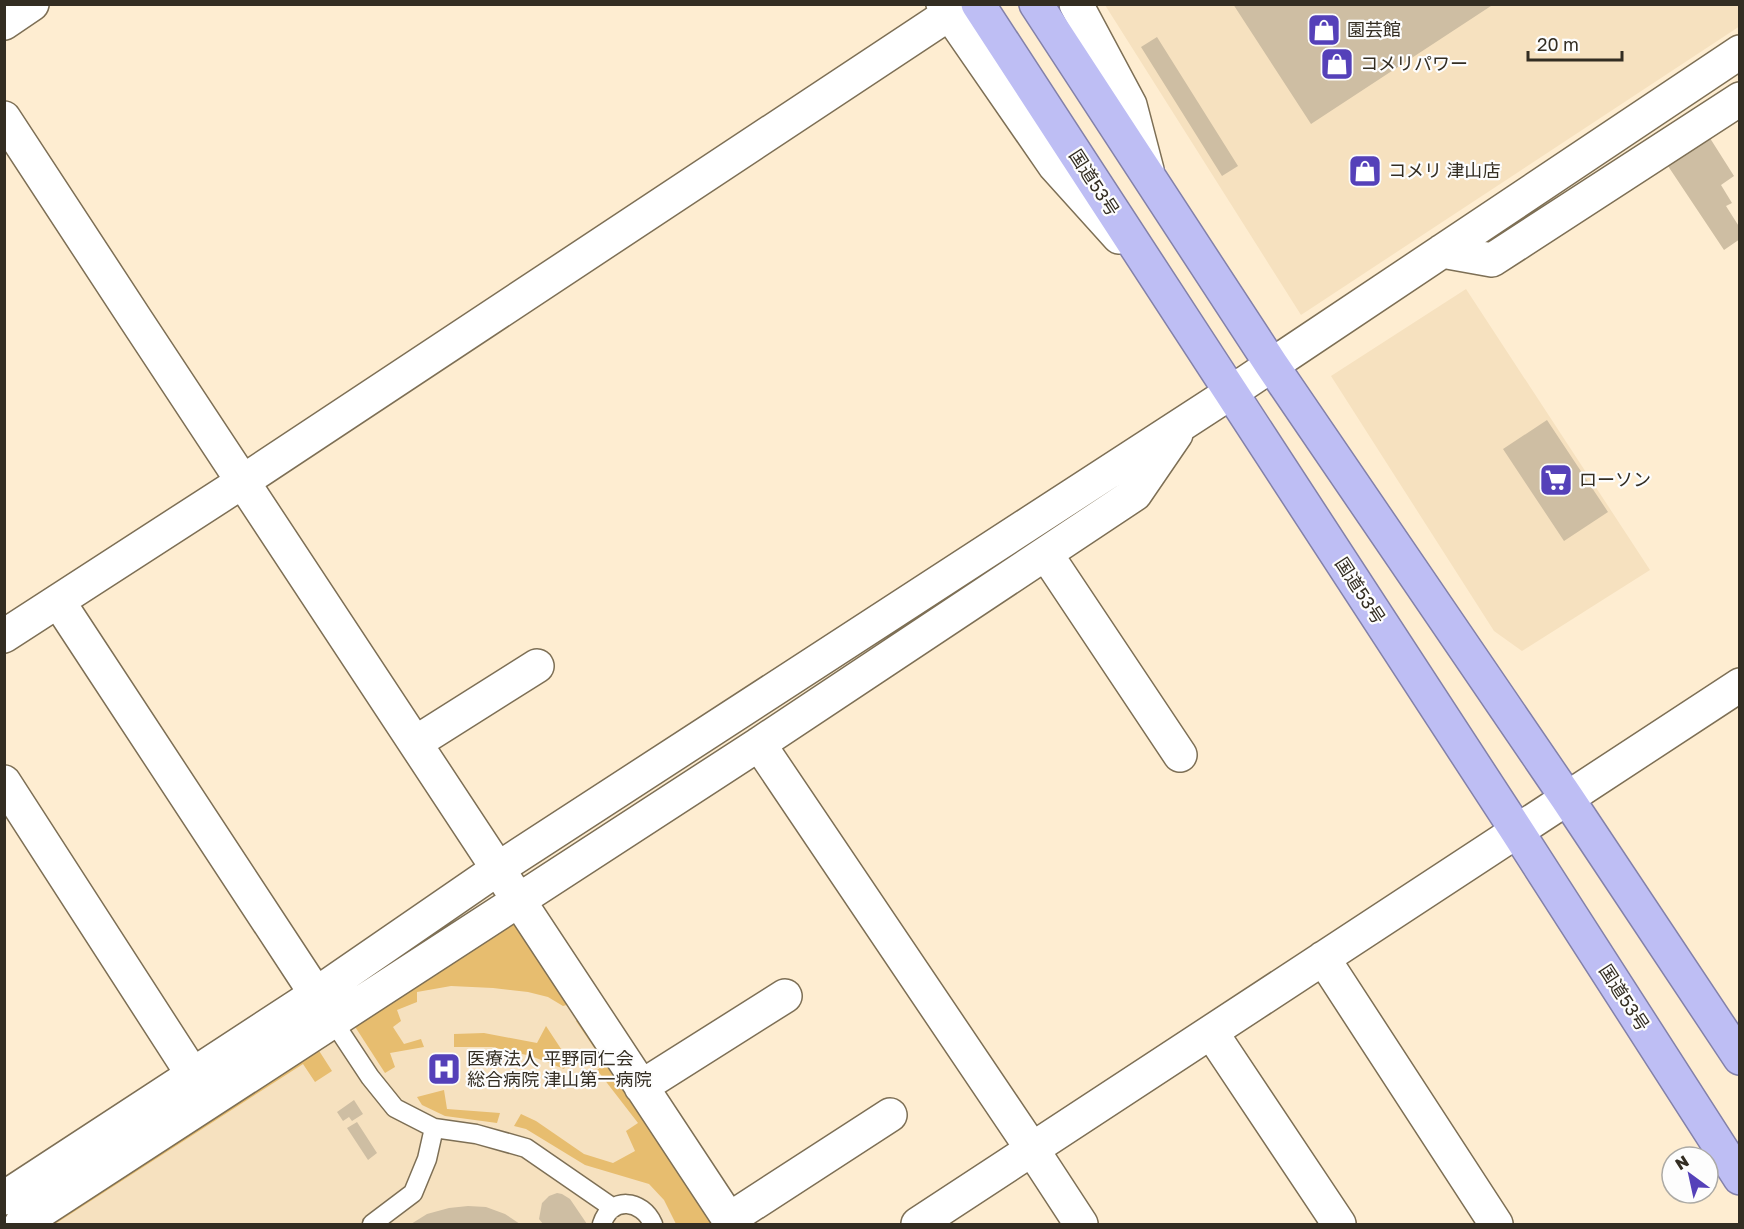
<svg xmlns="http://www.w3.org/2000/svg" width="1744" height="1229" font-family="'Golos Text','Noto Sans JP',sans-serif">
<style>
.built{fill:#f6e1bf}
.green{fill:#e7bd6f}
.building{fill:#cebea3}
.lines{fill:none;stroke-linecap:round;stroke-linejoin:round}
.service-casing{stroke:#7d6f55;stroke-width:21}
.minor-casing{stroke:#7d6f55;stroke-width:36}
.trunk-casing{stroke:#8381a9;stroke-width:36}
.service{stroke:#fff;stroke-width:18}
.minor{stroke:#fff;stroke-width:33}
.trunk{stroke:#bebef4;stroke-width:33}
.labels{text-anchor:middle;stroke-width:4.5;stroke-linejoin:round;paint-order:stroke}
.poi-label{font-size:18px;fill:#332d22;stroke:#fdfdfd;text-anchor:start}
.street-label{font-size:18px;fill:#332d22;stroke:#fdfdfd}
</style>
<rect width="100%" height="100%" fill="#feedd1"/>
<path class="built" d="M 1739,4 L 1740,26 L 1301,315 L 1105,5 Z
M 1466,289 L 1650,570 L 1522,651 L 1494,631 L 1331,376 Z
M 510,913 L 719,1224 L 34,1224 Z"/>
<path class="green" d="M 514,919 L 570,1004 L 563,1006 L 548,997 L 528,992 L 493,988 L 451,986 L 417,992 L 417,1002 L 397,1010 L 401,1021 L 393,1027 L 404,1044 L 421,1039 L 424,1047 L 390,1053 L 395,1067 L 385,1073 L 352,1022 Z
M 581,1018 L 713,1224 L 676,1224 L 664,1200 L 649,1184 L 585,1165 L 526,1129 L 514,1126 L 521,1114 L 536,1121 L 584,1154 L 613,1163 L 635,1151 L 626,1131 L 638,1123 L 597,1070 L 605,1064 L 576,1021 Z
M 546,1026 L 569,1061 L 564,1069 L 531,1056 L 492,1047 L 454,1047 L 454,1034 L 484,1033 L 537,1043 Z
M 316,1046 L 332,1071 L 315,1082 L 303,1064 L 55,1224 L 41,1224 Z
M 444,1090 L 447,1109 L 500,1113 L 497,1123 L 445,1116 L 422,1105 L 417,1097 Z"/>
<path class="building" d="M 1233,4 L 1494,4 L 1311,124 Z
M 1157,37 L 1238,166 L 1222,176 L 1141,47 Z
M 1708,135 L 1734,176 L 1721,185 L 1732,203 L 1726,206 L 1740,228 L 1740,239 L 1724,250 L 1666,163 Z
M 1547,420 L 1608,512 L 1564,541 L 1503,449 Z
M 354,1100 L 363,1114 L 352,1121 L 349,1117 L 343,1121 L 337,1112 Z
M 357,1122 L 377,1153 L 368,1160 L 347,1128 Z
M 557,1193 L 562,1194 L 570,1199 L 587,1224 L 543,1224 L 539,1219 L 542,1203 L 549,1196 Z
M 468,1206 L 486,1207 L 505,1214 L 520,1224 L 411,1224 L 427,1214 L 449,1208 Z"/>
<g class="lines">
<g class="service-casing">
<path id="service" d="M 329,1015 L 370,1077 L 395,1108 L 434,1128 L 476,1134 L 526,1148 L 613,1208
M 372,1224 L 413,1193 L 427,1159 L 434,1128
M 602,1224 C 611,1196 642,1199 653,1224"/>
</g>
<g class="minor-casing">
<path id="minor" d="M 943,4 L 1055,166 L 1119,237
M 1076,4 L 1130,105 L 1147,170
M 4,23 L 32,4
M 4,118 C 245,488 491,855 732,1224
M 1442,251 L 1492,260 L 1740,99
M 1046,554 L 1180,755
M 58,601 L 316,994
M 4,636 L 242,482 L 964,4
M 415,743 L 537,666
M 759,744 L 1032,1149 L 1081,1224
M 4,782 L 193,1075
M 1323,958 L 1496,1224
M 1211,1032 L 1339,1224
M 641,1087 L 785,996
M 4,1198 L 316,994 L 499,868 L 1230,393 L 1740,52
M 728,1220 L 890,1115
M 21,1224 L 759,744 L 1135,494 L 1176,434
M 918,1224 L 1740,685"/>
</g>
<g class="trunk-casing">
<path id="trunk" d="M 978,4 L 1517,831 L 1740,1178
M 1036,4 L 1271,364 L 1567,798 L 1740,1058"/>
</g>
<use href="#service" class="service"/>
<use href="#minor" class="minor"/>
<use href="#trunk" class="trunk"/>
</g>
<defs>
<g id="shop-square" transform="scale(1.725)"><rect x="-9" y="-9" width="18" height="18" rx="4" fill="#5541b9" stroke="#fdfdfd"/><path d="M-5-2.5h2.3a2.7 3.5 0 0 1 5.4 0H5L5.5 6h-11ZM-1.5-2.5h3a1.5 2.3 0 0 0-3 0Z" fill="#fff"/></g>
<g id="supermarket-square" transform="scale(1.725)"><rect x="-9" y="-9" width="18" height="18" rx="4" fill="#5541b9" stroke="#fdfdfd"/><path d="M-6-5.5h2.5l.6 2H6L4.5 2H-2.5L-4.4-4H-6ZM-1.5 3.2a1.3 1.3 0 1 0 .1 0ZM3 3.2a1.3 1.3 0 1 0 .1 0Z" fill="#fff"/></g>
<g id="hospital-square" transform="scale(1.725)"><rect x="-9" y="-9" width="18" height="18" rx="4" fill="#5541b9" stroke="#fdfdfd"/><path d="M-5-5h3v3.5h4V-5h3V5h-3V1.5h-4V5h-3Z" fill="#fff"/></g>
</defs>
<g fill-rule="evenodd">
<use href="#shop-square" x="1324" y="30"/>
<use href="#shop-square" x="1337" y="64"/>
<use href="#shop-square" x="1365" y="171"/>
<use href="#supermarket-square" x="1556" y="480"/>
<use href="#hospital-square" x="444" y="1069"/>
</g>
<g class="labels">
<g class="poi-label">
<text x="1347" y="36">園芸館</text>
<text x="1360" y="70">コメリパワー</text>
<text x="1388" y="177">コメリ 津山店</text>
<text x="1579" y="486">ローソン</text>
<text x="467" y="1065">医療法人 平野同仁会<tspan x="467" dy="21">総合病院 津山第一病院</tspan></text>
</g>
<g class="street-label">
<text transform="translate(1094 183) rotate(57)" y="6">国道53号</text>
<text transform="translate(1360 591) rotate(57)" y="6">国道53号</text>
<text transform="translate(1624 998) rotate(57)" y="6">国道53号</text>
</g>
</g>
<rect width="1744" height="1229" fill="none" stroke="#332d22" stroke-width="12"/>
<g transform="translate(1690 1175) rotate(327)"><circle r="28" fill="#fdfdfd" stroke="#acaaa5" stroke-width="1.5"/>
<path d="M0-4.5L10 22L0 15L-10 22Z" fill="#5541b9"/>
<text y="-9" font-size="16" font-weight="bold" text-anchor="middle" fill="#332d22">N</text>
</g>
<path d="M1528 51v9h94v-9" fill="none" stroke="#332d22" stroke-width="3"/>
<text x="1537" y="51" font-size="18" fill="#332d22" stroke="#fdfdfd" stroke-width="4.5" paint-order="stroke">20 m</text>
</svg>
